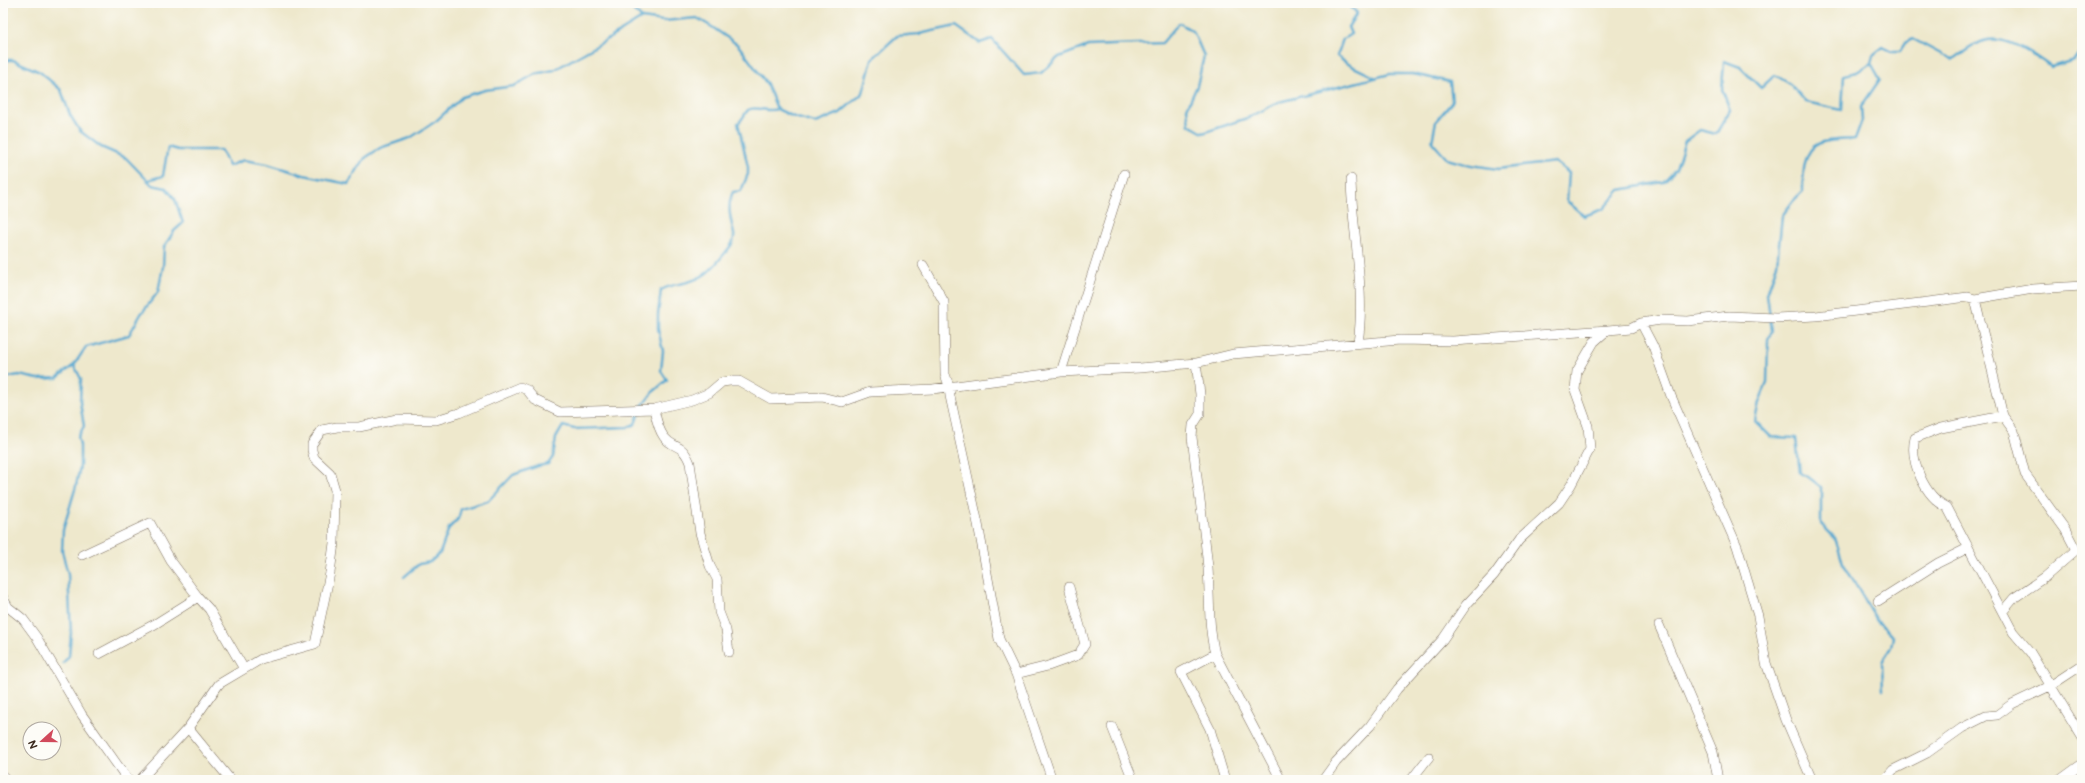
<svg xmlns="http://www.w3.org/2000/svg" width="2085" height="783" font-family="'Balsamiq Sans',sans-serif">
<style>
.lines{fill:none;stroke-linecap:round;stroke-linejoin:round}
.stream{stroke:#55a7d0;stroke-width:2.5}
.minor-casing{stroke:#7a6c5b;stroke-width:10}
.minor{stroke:#fff;stroke-width:9}
</style>
<rect width="100%" height="100%" fill="#fdfcf7"/>
<filter id="ink" filterUnits="userSpaceOnUse"><feTurbulence type="fractalNoise" baseFrequency=".025" numOctaves="2"/><feDisplacementMap in="SourceGraphic" scale="8" xChannelSelector="R" yChannelSelector="G"/><feConvolveMatrix kernelMatrix="1 2 1 2 8 2 1 2 1" color-interpolation-filters="sRGB"/></filter>
<filter id="wash" filterUnits="userSpaceOnUse"><feTurbulence type="fractalNoise" baseFrequency=".012" numOctaves="4" result="noise"/><feDisplacementMap in="SourceGraphic" scale="16" xChannelSelector="R" yChannelSelector="G"/><feGaussianBlur stdDeviation="0.9" result="paint"/><feColorMatrix in="noise" values="0 0 0 0 0 0 0 0 0 0 0 0 0 0 0 0 0 1.4 0 .05"/><feComposite in="paint" operator="in"/></filter>
<g filter="url(#wash)">
<rect width="100%" height="100%" fill="#eee8cc"/>
<g class="lines">
<path class="stream" d="M 633,3 L 633,10 L 642,18
M 1347,3 L 1357,13 L 1348,27 L 1351,34 L 1343,39 L 1337,56 C 1349,67 1362,70 1376,78
M 3,60 L 13,60 L 40,72 L 61,90 L 70,115 L 80,131 L 101,147 L 126,158 L 152,185 L 166,188 L 175,199 L 183,223 L 174,231 L 164,247 L 163,267 L 158,292 L 141,314 L 129,335 L 86,347 L 74,365 L 57,378 L 38,379 L 19,375 L 3,378
M 1871,63 L 1880,79 L 1861,107 L 1862,120 L 1855,139 C 1845,140 1830,139 1820,143 C 1802,150 1803,176 1803,191 L 1793,201 L 1782,216 L 1777,264 L 1767,294 L 1772,331 L 1768,339 L 1767,383 L 1759,402 L 1755,421 L 1771,437 L 1796,438 L 1800,473 L 1811,479 L 1821,487 L 1821,524 L 1835,538 L 1843,563 L 1877,621 L 1893,636 L 1891,647 L 1882,662 L 1883,690
M 148,180 L 163,176 L 168,147 L 178,150 L 221,150 L 229,166 L 244,160 L 267,164 L 304,175 L 348,184 L 365,158 L 380,148 L 410,138 L 436,121 L 462,97 L 485,90 L 514,86 L 535,74 L 554,70 L 605,41 L 642,18 L 663,21 L 697,18 L 712,27 L 738,45 L 767,84 L 777,109 L 794,117 L 815,123 L 840,113 L 863,93 L 872,59 L 897,36 L 919,34 L 956,26 L 980,43 L 992,39 L 1024,75 L 1041,73 L 1059,57 L 1088,46 L 1162,43 L 1179,23 L 1193,31 L 1204,56 L 1197,86 L 1187,108 L 1189,125 L 1203,133 L 1250,117 L 1279,102 L 1390,74 L 1413,74 L 1450,82 L 1452,102 L 1436,121 L 1432,142 L 1447,159 L 1465,164 L 1498,169 L 1555,162 L 1569,173 L 1567,201 L 1584,216 L 1603,209 L 1620,190 L 1663,182 L 1676,169 L 1685,141 L 1700,130 L 1716,134 L 1730,110 L 1722,89 L 1724,61 L 1740,67 L 1761,88 L 1775,75 L 1790,84 L 1806,102 L 1842,110 L 1844,75 L 1857,72 L 1871,63 L 1873,55 L 1883,47 L 1892,51 L 1900,51 L 1905,43 L 1913,39 L 1952,60 C 1960,55 1978,41 1987,40 C 2009,36 2034,55 2051,67 L 2074,60 L 2082,49
M 642,406 L 653,392 L 667,380 L 661,371 L 663,351 L 658,329 L 658,314 L 661,290 C 670,285 675,285 684,283 C 706,278 712,269 725,253 C 730,247 735,242 734,234 C 731,220 726,206 733,192 L 741,191 L 748,174 L 748,167 L 738,123 C 743,120 744,114 748,110 C 756,105 767,113 777,109
M 404,577 L 419,564 L 430,562 L 440,553 L 449,528 L 458,519 L 461,509 L 488,501 L 513,475 L 538,466 L 548,464 L 553,457 L 556,438 L 563,426 L 574,429 L 628,427 L 635,424 L 639,413
M 63,663 L 69,656 L 71,633 L 68,574 L 62,551 L 63,530 L 76,486 L 80,466 L 80,445 L 78,437 L 84,426 L 80,402 L 81,379 L 74,365"/>
</g>
</g>
<g filter="url(#ink)">
<g class="lines">
<g class="minor-casing">
<path id="minor" d="M 1351,179 C 1352,233 1366,289 1358,343
M 923,265 L 944,302 L 945,374 L 949,386 L 950,396 L 978,524 L 999,639 L 1016,674 L 1052,780
M 1975,299 L 2003,416 L 2014,431 L 2025,474 L 2065,529 L 2076,550 L 2045,577 L 2014,598 L 2003,611
M 1641,323 L 1653,346 L 1671,396 L 1737,546 L 1758,616 L 1766,663 L 1786,720 L 1812,780
M 1196,363 L 1200,394 L 1200,414 L 1193,425 L 1192,437 C 1197,481 1204,525 1208,568 C 1210,597 1208,626 1215,654 L 1281,780
M 1061,372 L 1124,174
M 654,409 C 656,418 658,429 664,437 C 674,450 682,442 690,463 L 700,533 L 710,566 L 717,579 L 719,612 L 726,630 L 729,652
M 2003,416 L 1941,428 L 1915,438 C 1909,461 1925,497 1947,507 L 2013,632 L 2030,652 L 2082,737
M 82,555 L 150,523 L 171,561 L 198,597 L 209,609 L 244,669
M 3,598 L 8,607 L 23,619 L 37,638 L 82,715 L 128,780
M 1878,601 L 1938,563 L 1968,548
M 1659,625 L 1713,752 L 1718,780
M 99,654 L 155,624 L 198,597
M 1215,654 L 1181,672 L 1210,729 L 1225,780
M 1016,674 L 1048,666 L 1078,655 L 1085,644 L 1069,587
M 1112,727 L 1133,780
M 188,728 L 229,778
M 3,776 L 6,780
M 140,780 L 188,728 L 219,684 L 261,659 L 315,644 L 330,573 L 334,543 L 335,490 L 330,473 L 314,458 L 312,450 L 312,444 L 322,430 L 337,427 L 359,427 L 397,419 L 436,420 L 459,413 L 520,387 L 527,390 L 535,400 L 560,412 L 654,409 L 692,400 L 709,393 L 722,382 L 730,381 L 739,381 L 771,399 L 822,397 L 842,402 L 870,392 L 933,389 L 1061,372 L 1140,368 L 1196,363 L 1233,354 L 1400,340 L 1453,341 L 1608,330
M 1323,780 L 1336,762 L 1370,726 L 1397,689 L 1443,639 L 1466,605 L 1494,575 L 1519,540 L 1559,503 L 1571,485 L 1590,449 L 1588,426 L 1575,390 L 1577,371 L 1594,342 L 1603,334 L 1608,330 L 1631,328 L 1641,323 L 1661,320 L 1688,321 L 1729,316 L 1776,318 L 1816,316 L 1968,297 L 1975,299 L 2033,289 L 2082,286
M 1411,780 L 1429,757
M 1884,780 L 1893,770 L 1927,753 L 1962,728 L 1986,716 L 1997,715 L 2012,704 L 2050,686 L 2082,665
M 2060,780 L 2082,764"/>
</g>
<use href="#minor" class="minor"/>
</g>
</g>
<rect width="2085" height="783" fill="none" stroke="#fdfcf7" stroke-width="16"/>
<g transform="translate(42 741) rotate(249)"><circle r="19" fill="#fdfcf7" stroke="#afa8a0"/>
<path d="M0-3L7 15L0 10L-7 15Z" fill="#d1495b"/>
<text y="-6" font-size="11" font-weight="bold" text-anchor="middle" fill="#3b2a1e">N</text>
</g>
</svg>
